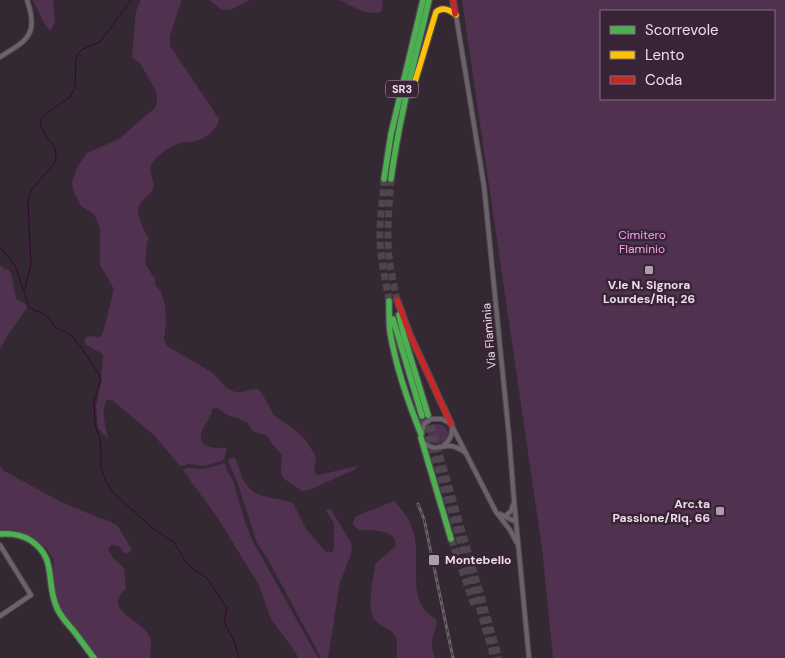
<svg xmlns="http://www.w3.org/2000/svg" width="785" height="658" font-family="'DM Sans',sans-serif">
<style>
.green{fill:#513150;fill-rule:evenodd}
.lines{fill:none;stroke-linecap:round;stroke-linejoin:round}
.stream{stroke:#320931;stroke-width:1}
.highway-tunnel{stroke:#50444f;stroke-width:7;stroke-dasharray:7 3.5;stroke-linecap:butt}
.street-casing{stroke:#514750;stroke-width:6}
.fast-casing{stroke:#514750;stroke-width:8}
.slow-casing{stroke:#514750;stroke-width:8}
.jam-casing{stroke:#514750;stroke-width:8}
.street{stroke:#6b636a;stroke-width:4}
.fast{stroke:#4caf50;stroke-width:5.5}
.slow{stroke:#ffc107;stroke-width:5.5}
.jam{stroke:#c62828;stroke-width:5.5}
.rail-casing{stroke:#6a6169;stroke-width:3}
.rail{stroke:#392437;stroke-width:1;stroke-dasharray:4;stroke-linecap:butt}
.poi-dot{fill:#ac9fab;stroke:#392437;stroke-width:2}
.labels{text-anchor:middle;stroke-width:5;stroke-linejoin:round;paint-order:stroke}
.shield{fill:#392437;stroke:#b6a6b5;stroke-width:1}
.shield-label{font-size:11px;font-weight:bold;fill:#ecdeeb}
.park-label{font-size:12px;fill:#f8a1f2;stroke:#392437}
.poi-label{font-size:12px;font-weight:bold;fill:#ecdeeb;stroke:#392437}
.street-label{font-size:12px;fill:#ecdeeb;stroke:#392437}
</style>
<rect width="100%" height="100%" fill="#342933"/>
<path class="green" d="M 33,0 L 53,0 L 55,22 L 50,31 L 44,23 Z
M 141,0 L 183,0 L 181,2 L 170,36 L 170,46 L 219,119 C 218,128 208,137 199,140 C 192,143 184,141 177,144 C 168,148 157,155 152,163 C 147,170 155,181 153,189 C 151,194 146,197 143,200 C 131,211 144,228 149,239 L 147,242 L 145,264 L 155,279 L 155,284 L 161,292 L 165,306 L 166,322 L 164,339 L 167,346 L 211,372 C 221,380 226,393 240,392 C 246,391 251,389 257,389 L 261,392 L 274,415 L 296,431 L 306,441 L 315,455 L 316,460 L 314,471 L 316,474 L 319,475 L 357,466 L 356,469 L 309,490 L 302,491 L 297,488 L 283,478 L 281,472 L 282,455 L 273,445 L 267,436 L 253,431 L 247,422 L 226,414 L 218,408 L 212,409 C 212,412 211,414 210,417 C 208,422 203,426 202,431 C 196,449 216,448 227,448 L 224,459 L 222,461 L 204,466 L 188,464 L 180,466 L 153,434 L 112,400 L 107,400 C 100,409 106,428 108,439 L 98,428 L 96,407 L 101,383 L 103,354 L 85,344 L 85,338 L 88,336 L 100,337 L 103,333 L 114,289 L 100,265 L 100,228 L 94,214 L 81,206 L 74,193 L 72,181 L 78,166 L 87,153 L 119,139 L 156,107 L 157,98 L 156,91 L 140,63 L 132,58 L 136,11 Z
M 209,0 L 250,0 L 230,10 L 222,10 Z
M 339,0 L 382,0 L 383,6 L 381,12 C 366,16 352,6 339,0 Z
M 462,0 L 785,0 L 785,658 L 553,658 L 542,548 ZM 601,11 L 774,11 L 774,99 L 601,99 Z
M 0,265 L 6,270 L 8,269 L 11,273 L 16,299 L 25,303 L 27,308 L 6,338 L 0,349 Z
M428 434a10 10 0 1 1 20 0a10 10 0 1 1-20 0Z
M 232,458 L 235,458 C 239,466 240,476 246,484 C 256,500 278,497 293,503 L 306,529 L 326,552 L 332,552 L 334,549 L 334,523 L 326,511 L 328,509 L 332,511 L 351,543 L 352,548 L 351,554 L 340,582 L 328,658 L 321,658 L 270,563 L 257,543 L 238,484 L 228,461 L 229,459 Z
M 225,463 L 227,470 L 233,481 L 244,519 L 252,540 L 318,658 L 298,658 L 296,653 L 271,619 L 259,585 L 219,520 L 183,470 L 188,468 L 204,469 Z
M 0,466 L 4,471 L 63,503 L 117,525 L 132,550 L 127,554 L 124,553 L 119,546 L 111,545 L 108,550 L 114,559 L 124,568 L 126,588 C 124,591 119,596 118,601 C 117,615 145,623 150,638 C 152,644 150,652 150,658 L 99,658 L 69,620 L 58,603 L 53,593 L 52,580 L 54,560 L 46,548 L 32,537 L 15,530 L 0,531 Z
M 394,501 C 404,512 410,520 414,534 C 421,561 405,603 436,619 C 438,628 435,627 433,636 C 431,643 432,651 435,658 L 397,658 C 396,652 398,644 396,638 C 394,628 376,628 372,614 C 368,599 373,581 375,567 L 375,564 L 395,547 C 400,529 369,530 358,530 L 353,524 L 355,517 Z"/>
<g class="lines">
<path class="stream" d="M 0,247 L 15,265 L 29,307 L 36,311 L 45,314 L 55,327 L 71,335 L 81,347 L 95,368 L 101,379 L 94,401 L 95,425 L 100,439 L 101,452 L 101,467 L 106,482 L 113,492 L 151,527 L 174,542 L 185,561 L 194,570 L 207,578 L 227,608 L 224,622 L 235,643 L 239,658
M 25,289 L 31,265 L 28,202 L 31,190 L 55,163 L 56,156 L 55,148 L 44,133 L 40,124 L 42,118 L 51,110 L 70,97 L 75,88 L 76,60 L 78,54 L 81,50 L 100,42 L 131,0"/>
<path class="highway-tunnel" d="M 384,179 C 383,200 379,221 380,242 C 381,262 386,282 389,301
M 391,179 C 389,207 386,237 390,265 C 392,277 395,289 397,300
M 428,415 L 499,658
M 422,416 L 458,534 L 494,658
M 451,539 L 474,605"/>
<g class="street-casing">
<path id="street" d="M 456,15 L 484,186 L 509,436 L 514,500 L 529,658
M 0,57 C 28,40 39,34 27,0
M 422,432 L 424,424 L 431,419 L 442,419 L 451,424 L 496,512 L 510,530 L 517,543
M 424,443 C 435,452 440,445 451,446 C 457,447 462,450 466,453
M 443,446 C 449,442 452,437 452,429
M 500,514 L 516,522
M 504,517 L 511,511 L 513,505
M 0,545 L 31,595 L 0,616"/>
</g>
<g class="fast-casing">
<path id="fast" d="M 384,179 L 391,134 L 423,0
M 391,179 C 399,118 415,59 429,0
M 389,301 C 389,311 389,322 390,332 C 396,367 408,402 421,434
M 399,315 L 404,336 L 428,415
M 393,319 L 422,416
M 421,438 L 451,539
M 0,534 C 11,533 20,534 30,540 C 58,558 45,582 57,608 C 61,617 67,623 73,630 C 80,639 87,649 94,658"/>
</g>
<g class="slow-casing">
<path id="slow" d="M 411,95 L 436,12 C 443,6 450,10 456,15"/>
</g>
<g class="jam-casing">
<path id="jam" d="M 453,0 L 455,14
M 397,300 L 410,335 L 451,424"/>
</g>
<use href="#street" class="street"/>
<use href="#fast" class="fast"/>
<use href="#slow" class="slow"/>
<use href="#jam" class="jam"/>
<g class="rail-casing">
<path id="rail" d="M 418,504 L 424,519 L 453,658"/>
</g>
<use href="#rail" class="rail"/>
</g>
<g class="poi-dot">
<rect x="644" y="265" width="10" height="10" rx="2.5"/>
<rect x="715" y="506" width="10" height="10" rx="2.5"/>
<rect x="428" y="554" width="12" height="12" rx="2.5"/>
</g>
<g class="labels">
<rect class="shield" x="386" y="80.5" width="32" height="17" rx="4"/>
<g class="shield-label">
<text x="402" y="93">SR3</text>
</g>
<g class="park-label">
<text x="642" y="239">Cimitero<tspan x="642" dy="14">Flaminio</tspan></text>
</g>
<g class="poi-label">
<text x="649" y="289">V.le N. Signora<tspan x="649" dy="14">Lourdes/Riq. 26</tspan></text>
<text x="710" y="508" text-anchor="end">Arc.ta<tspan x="710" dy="14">Passione/Riq. 66</tspan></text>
<text x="445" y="564" text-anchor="start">Montebello</text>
</g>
<g class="street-label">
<text transform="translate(489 336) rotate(-95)" y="4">Via Flaminia</text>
</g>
</g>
<rect x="600" y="10" width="175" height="90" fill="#392437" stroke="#816e7f"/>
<rect x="610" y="26" width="25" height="8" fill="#4caf50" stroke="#816e7f"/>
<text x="645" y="35" font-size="15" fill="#ecdeeb">Scorrevole</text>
<rect x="610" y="51" width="25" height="8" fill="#ffc107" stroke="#816e7f"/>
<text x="645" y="60" font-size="15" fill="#ecdeeb">Lento</text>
<rect x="610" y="76" width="25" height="8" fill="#c62828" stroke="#816e7f"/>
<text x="645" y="85" font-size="15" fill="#ecdeeb">Coda</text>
</svg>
